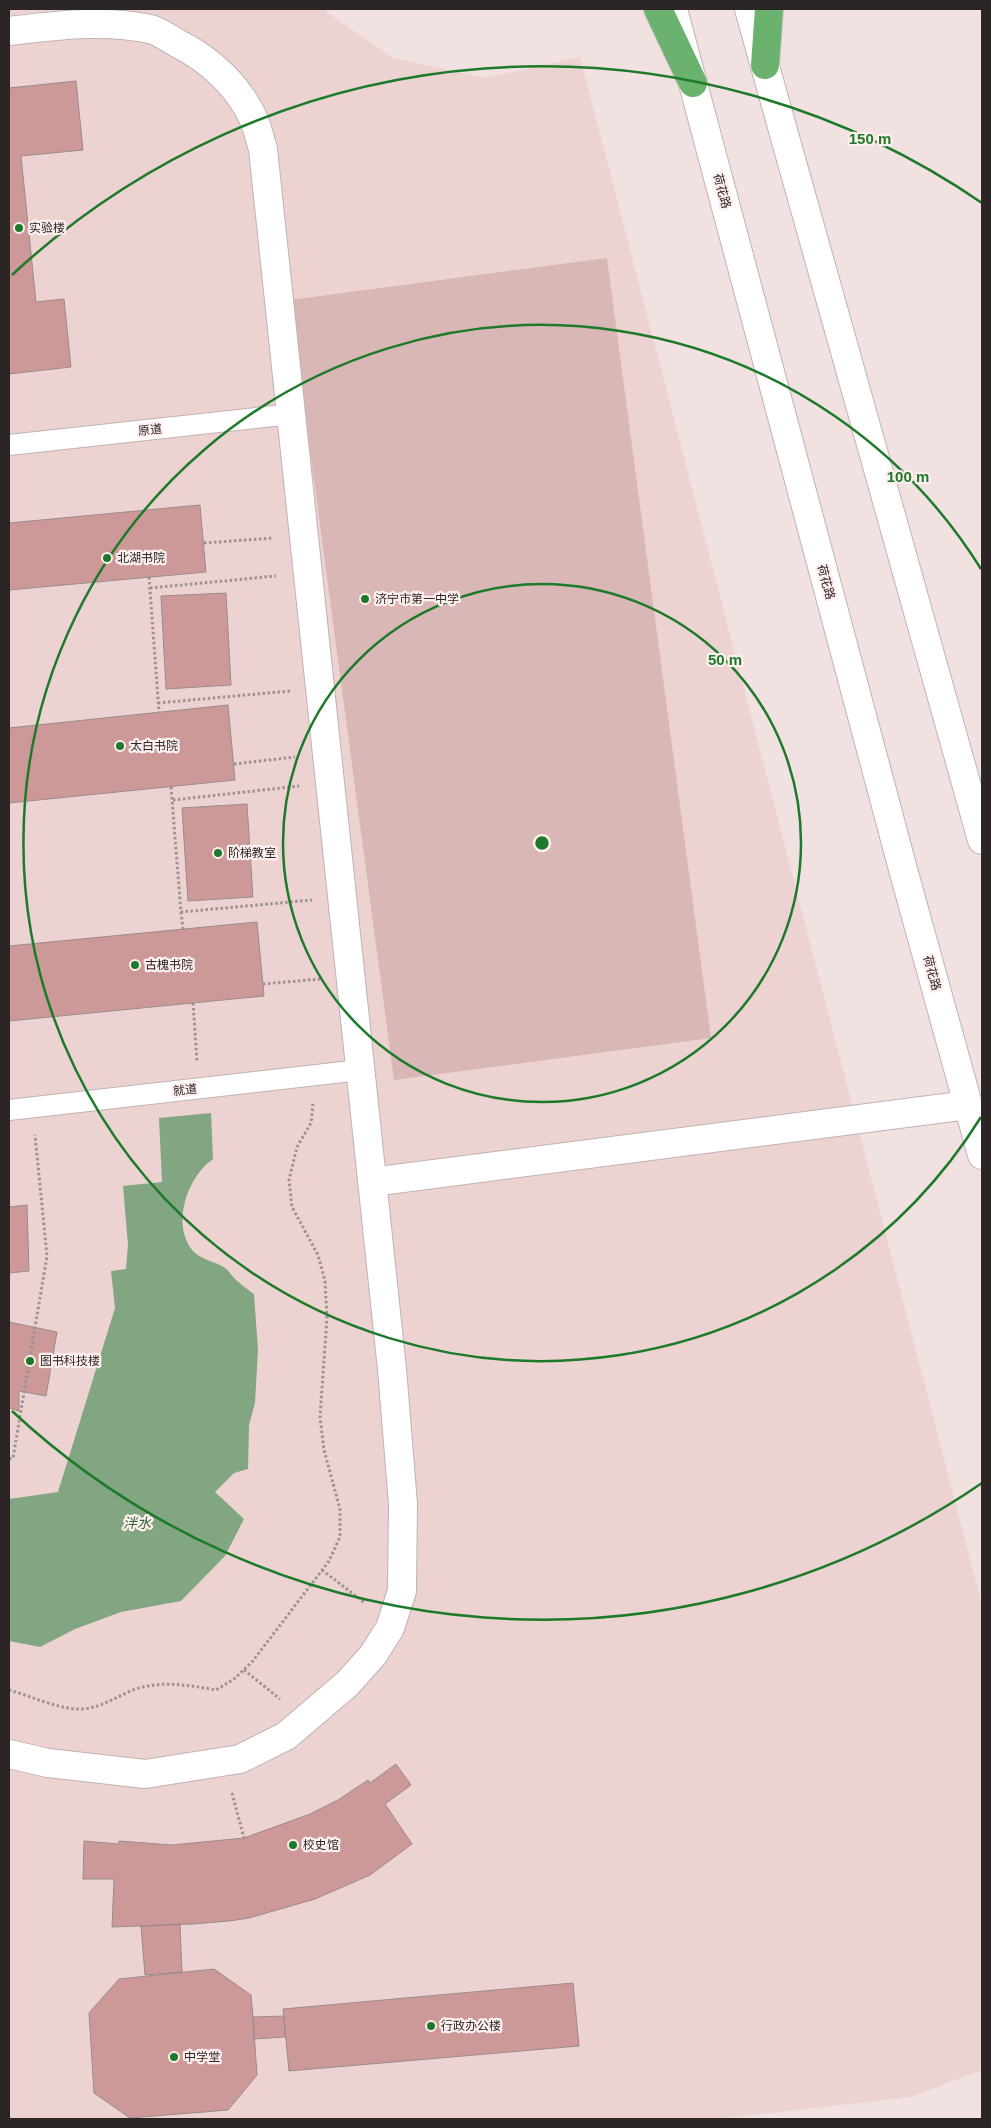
<svg xmlns="http://www.w3.org/2000/svg" width="991" height="2128" font-family="Arial,'Noto Sans SC',sans-serif">
<style>
.built{fill:#ecd3d2}
.green{fill:#d9b7b6}
.water{fill:#82a582}
.building{fill:#cd9998;stroke:#9a8b8b}
.lines{fill:none;stroke-linecap:round;stroke-linejoin:round}
.lane-casing{stroke:#c1b2b1;stroke-width:22}
.street-casing{stroke:#c1b2b1;stroke-width:30}
.secondary-casing{stroke:#c1b2b1;stroke-width:30}
.highway-casing{stroke:#c8c6c6;stroke-width:30}
.path{stroke:#9d9191;stroke-width:3;stroke-dasharray:2.5 2.5;stroke-linecap:butt}
.lane{stroke:#fff;stroke-width:20}
.street{stroke:#fff;stroke-width:28}
.secondary{stroke:#fff;stroke-width:28}
.highway{stroke:#6ab26d;stroke-width:28}
.ring{fill:none;stroke:#1d7a2a;stroke-width:2.5}
.poi-dot{fill:#1d7a2a;stroke:#ffefee;stroke-width:2}
.labels{text-anchor:middle;stroke-width:4.5;stroke-linejoin:round;paint-order:stroke}
.street-label{font-size:12px;fill:#2b2525;stroke:#ffefee}
.poi-label{font-size:12px;fill:#2b2525;stroke:#ffefee;text-anchor:start}
.water-label{font-size:14px;font-style:italic;fill:#316334;stroke:#ffefee}
.centre{fill:#1d7a2a;stroke:#ffefee;stroke-width:2.5}
.ring-label{font-size:15px;text-anchor:middle;font-weight:bold;fill:#1d7a2a;stroke:#ffefee;stroke-width:4.5;stroke-linejoin:round;paint-order:stroke}
</style>
<rect width="100%" height="100%" fill="#f2e1e1"/>
<path class="built" d="M 9,9 L 324,9 L 328,13 L 393,58 L 486,78 L 580,57 L 982,1605 L 982,2070 L 911,2097 L 718,2119 L 9,2119 Z"/>
<path class="green" d="M 607,258 L 711,1038 L 394,1080 L 290,300 Z"/>
<path class="water" d="M 211,1113 L 213,1159 C 187,1177 170,1226 194,1252 C 202,1260 217,1262 225,1268 C 229,1271 232,1276 236,1280 C 242,1285 248,1290 254,1294 L 258,1350 L 255,1403 L 249,1425 L 248,1469 L 234,1473 L 215,1492 L 244,1519 L 225,1556 L 181,1601 L 121,1612 L 75,1629 L 40,1647 L 9,1641 L 9,1499 L 58,1492 L 115,1308 L 111,1271 L 126,1269 L 128,1245 L 123,1186 L 162,1182 L 159,1118 Z"/>
<path class="building" d="M 76,81 L 83,150 L 21,156 L 36,302 L 64,299 L 71,367 L 9,374 L 9,88 Z
M 200,505 L 206,572 L 9,590 L 9,523 Z
M 226,593 L 231,685 L 166,689 L 161,596 Z
M 228,705 L 235,780 L 9,803 L 9,728 Z
M 247,804 L 253,897 L 188,901 L 182,808 Z
M 257,922 L 264,996 L 9,1021 L 9,946 Z
M 27,1205 L 29,1271 L 9,1273 L 9,1207 Z
M 9,1322 L 57,1332 L 46,1396 L 19,1391 L 19,1411 L 9,1408 Z
M 396,1764 L 411,1785 L 385,1804 L 412,1844 L 370,1875 L 315,1899 L 249,1918 L 229,1921 L 193,1924 L 112,1927 L 114,1879 L 83,1879 L 84,1841 L 119,1844 L 119,1841 L 172,1845 L 244,1838 L 310,1814 L 338,1800 L 368,1780 L 370,1783 Z
M 180,1924 L 182,1972 L 145,1975 L 141,1926 Z
M 214,1969 L 251,1995 L 253,2017 L 257,2075 L 228,2110 L 130,2118 L 94,2093 L 89,2013 L 119,1979 Z
M 573,1983 L 579,2046 L 289,2071 L 283,2009 Z
M 284,2016 L 285,2037 L 254,2039 L 253,2017 Z"/>
<g class="lines">
<g class="lane-casing">
<path id="lane" d="M 9,445 L 292,414
M 9,1110 L 360,1070"/>
</g>
<g class="street-casing">
<path id="street" d="M 9,31 C 55,26 103,19 150,29 C 159,31 168,38 177,43 C 209,59 239,86 254,120 C 258,129 260,140 263,149 L 392,1369 L 403,1504 L 402,1591 L 390,1628 L 373,1655 L 347,1684 L 286,1736 L 240,1759 L 145,1774 L 48,1763 L 9,1754
M 372,1182 L 968,1105"/>
</g>
<g class="secondary-casing">
<path id="secondary" d="M 673,9 L 904,873 L 982,1155
M 749,9 L 982,840"/>
</g>
<g class="highway-casing">
<path id="highway" d="M 658,9 L 693,83
M 765,65 L 769,9"/>
</g>
<path class="path" d="M 204,543 L 273,538
M 149,577 L 159,712
M 150,588 L 276,576
M 158,703 L 290,691
M 234,764 L 295,757
M 171,787 L 181,912 L 312,900
M 173,800 L 299,786
M 181,912 L 183,929
M 263,984 L 320,979
M 193,1003 L 197,1061
M 9,1459 L 13,1458 L 47,1256 L 35,1135
M 322,1570 L 365,1603
M 244,1670 L 280,1699
M 9,1690 C 31,1696 59,1710 83,1709 C 102,1707 116,1697 133,1690 C 160,1680 188,1685 216,1690 L 234,1679 L 252,1662 L 329,1561 L 340,1537 L 340,1509 L 324,1450 L 320,1417 L 327,1317 L 325,1281 L 318,1255 L 292,1207 L 289,1180 L 297,1147 L 311,1123 L 313,1104
M 232,1793 L 244,1838"/>
<use href="#lane" class="lane"/>
<use href="#street" class="street"/>
<use href="#secondary" class="secondary"/>
<use href="#highway" class="highway"/>
</g>
<g class="ring">
<circle cx="542" cy="843" r="259"/>
<path d="M981 1117A518 518 0 1 1 981 569"/>
<path d="M982 1483A777 777 0 0 1 12 1411M12 275A777 777 0 0 1 982 203"/>
</g>
<g class="poi-dot">
<circle cx="19" cy="228" r="5"/>
<circle cx="107" cy="558" r="5"/>
<circle cx="365" cy="599" r="5"/>
<circle cx="120" cy="746" r="5"/>
<circle cx="218" cy="853" r="5"/>
<circle cx="135" cy="965" r="5"/>
<circle cx="30" cy="1361" r="5"/>
<circle cx="293" cy="1845" r="5"/>
<circle cx="431" cy="2026" r="5"/>
<circle cx="174" cy="2057" r="5"/>
</g>
<g class="labels">
<g class="street-label">
<text transform="translate(722 191) rotate(75)" y="4">荷花路</text>
<text transform="translate(150 430) rotate(-6)" y="4">原道</text>
<text transform="translate(826 582) rotate(75)" y="4">荷花路</text>
<text transform="translate(932 973) rotate(75)" y="4">荷花路</text>
<text transform="translate(185 1090) rotate(-6)" y="4">就道</text>
</g>
<g class="poi-label">
<text x="29" y="232">实验楼</text>
<text x="117" y="562">北湖书院</text>
<text x="375" y="603">济宁市第一中学</text>
<text x="130" y="750">太白书院</text>
<text x="228" y="857">阶梯教室</text>
<text x="145" y="969">古槐书院</text>
<text x="40" y="1365">图书科技楼</text>
<text x="303" y="1849">校史馆</text>
<text x="441" y="2030">行政办公楼</text>
<text x="184" y="2061">中学堂</text>
</g>
<g class="water-label">
<text x="137" y="1528">泮水</text>
</g>
</g>
<circle cx="542" cy="843" r="8" class="centre"/>
<g class="ring-label">
<text x="870" y="144">150 m</text>
<text x="908" y="482">100 m</text>
<text x="725" y="665">50 m</text>
</g>
<rect width="991" height="2128" fill="none" stroke="#2b2525" stroke-width="20"/>
</svg>
